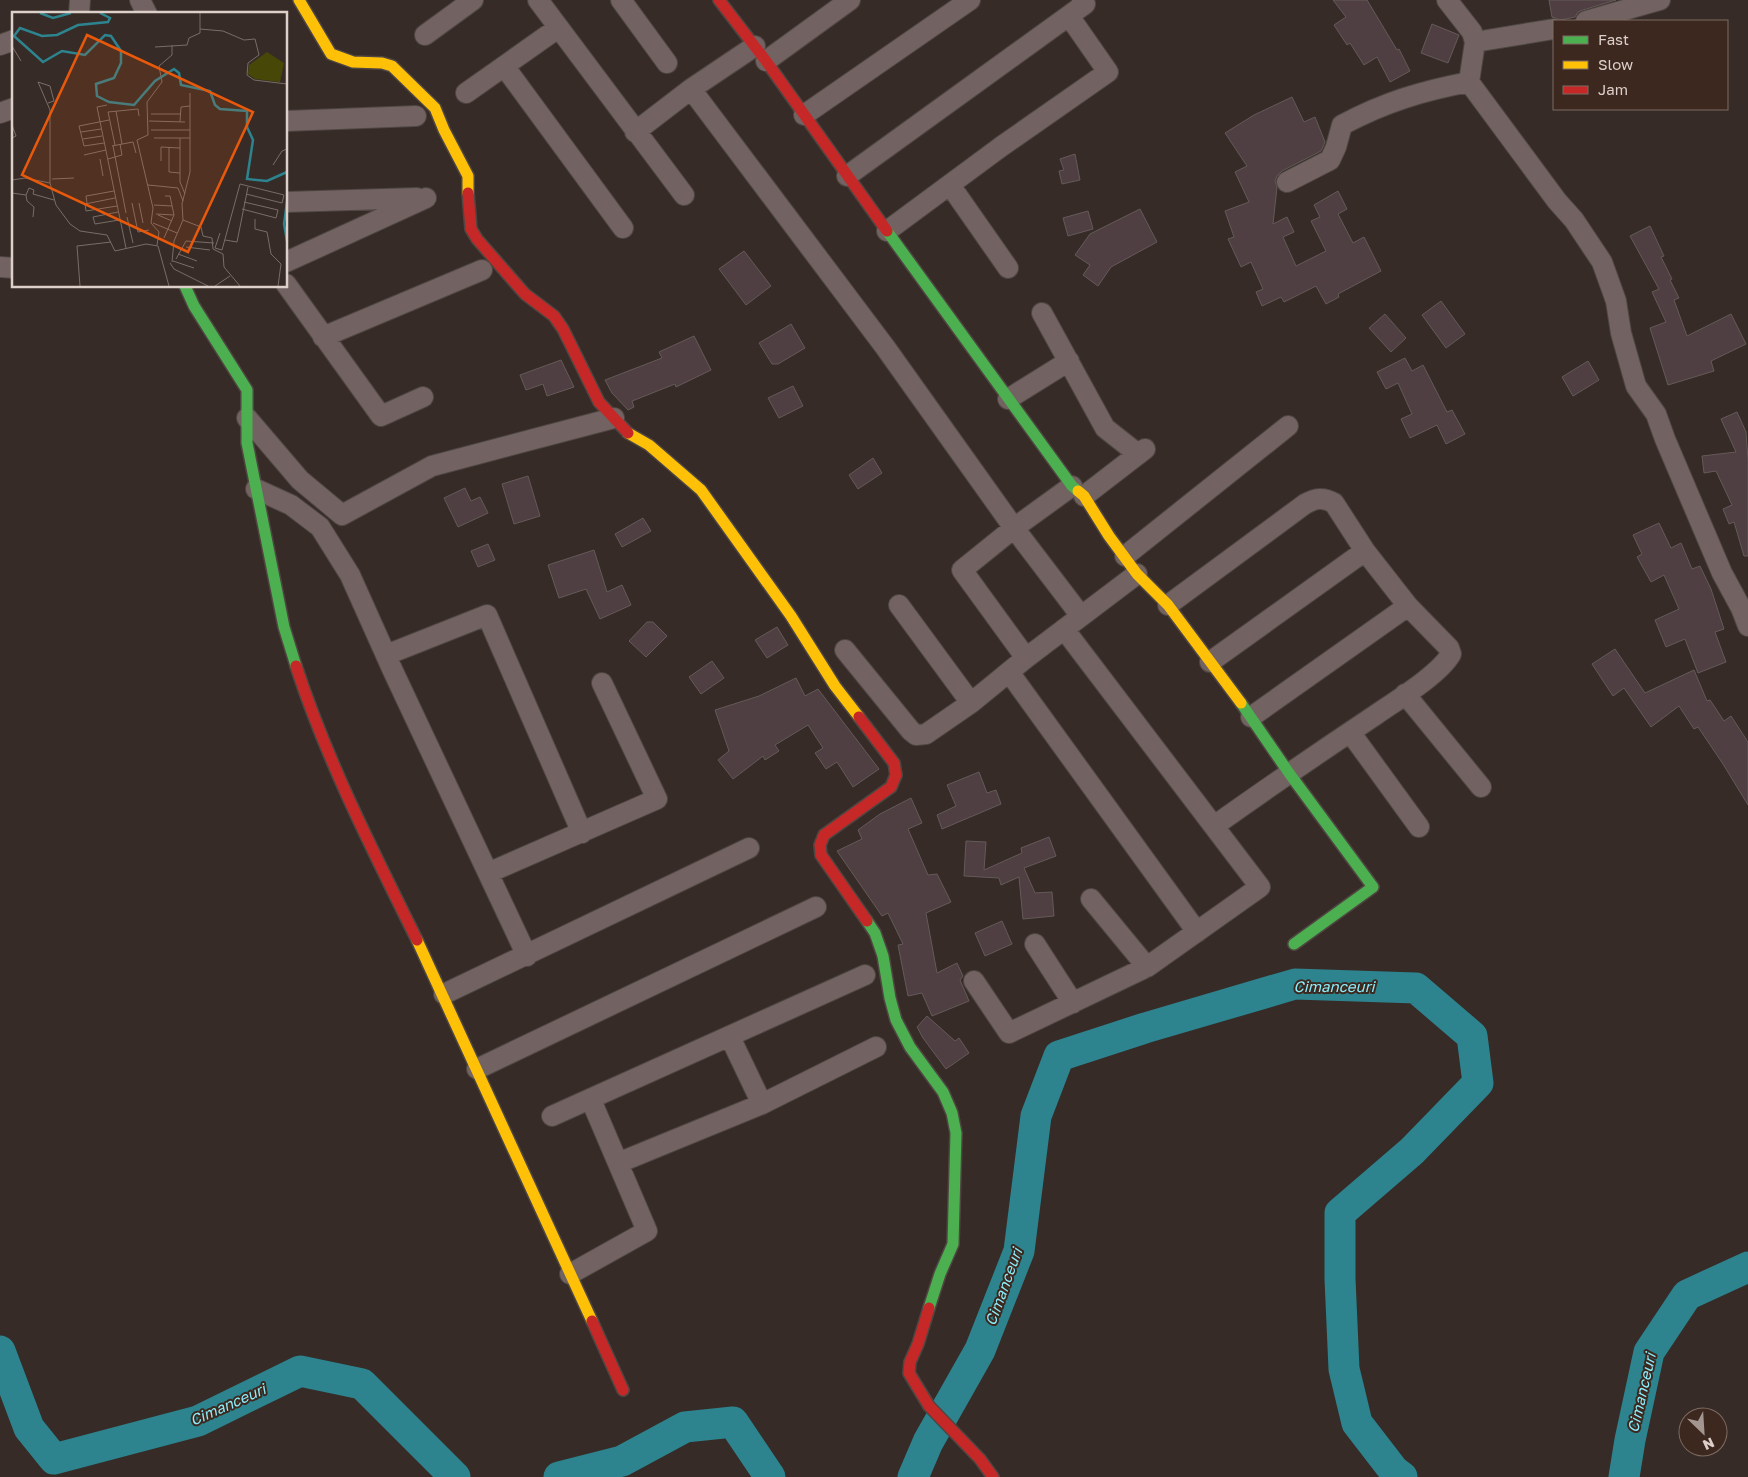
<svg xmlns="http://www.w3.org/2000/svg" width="1748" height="1477" font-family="'Golos Text',sans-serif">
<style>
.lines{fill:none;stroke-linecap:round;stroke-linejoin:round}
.river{stroke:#2d838e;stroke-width:31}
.building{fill:#4f3f42;stroke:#645a59}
.street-casing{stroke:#4f4642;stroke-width:22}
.fast-casing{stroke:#4f4642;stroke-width:14}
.slow-casing{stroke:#4f4642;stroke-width:14}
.jam-casing{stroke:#4f4642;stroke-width:14}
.street{stroke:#726362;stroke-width:20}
.fast{stroke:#4caf50;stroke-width:11}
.slow{stroke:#ffc107;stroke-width:11}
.jam{stroke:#c62828;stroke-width:11}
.labels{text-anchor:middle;stroke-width:4;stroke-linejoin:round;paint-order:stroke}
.water-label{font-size:15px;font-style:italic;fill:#8bedfa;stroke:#3d281f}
.inset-river{fill:none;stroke:#2d838e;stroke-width:2.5}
.inset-road{fill:none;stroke:#796d67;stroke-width:1}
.view{fill:#e8590c;fill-opacity:0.15;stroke:#e8590c;stroke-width:2.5}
.inset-edge{fill:none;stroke:#ddcfc9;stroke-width:2.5}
</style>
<rect width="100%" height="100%" fill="#362b26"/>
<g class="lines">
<path class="river" d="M 0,1351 L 29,1428 L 54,1459 L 198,1421 L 300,1371 L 362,1384 L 455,1477
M 559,1477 L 622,1461 L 685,1427 L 733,1422 L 770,1477
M 913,1477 L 928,1442 L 980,1350 L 1019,1251 L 1036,1116 L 1059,1056 L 1145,1028 L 1295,984 L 1416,988 L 1472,1036 L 1478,1083 L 1412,1151 L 1340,1213 L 1340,1279 L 1344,1369 L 1357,1423 L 1394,1471 L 1402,1477
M 1624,1477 L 1630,1440 L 1649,1352 L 1687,1295 L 1748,1267"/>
</g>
<path class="building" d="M 1333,0 L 1367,0 L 1397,50 L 1399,49 L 1410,71 L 1390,82 L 1377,57 L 1364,65 L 1350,43 L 1347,45 L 1334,25 L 1346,17 Z
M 1549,0 L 1616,0 L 1583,10 L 1578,12 L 1575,17 L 1561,20 L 1552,17 Z
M 1432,24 L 1459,35 L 1448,63 L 1421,53 Z
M 1292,97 L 1304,122 L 1315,117 L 1325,142 L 1321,151 L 1282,171 L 1277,176 L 1275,181 L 1277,187 L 1273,224 L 1287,217 L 1294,232 L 1283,237 L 1296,266 L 1326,251 L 1311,221 L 1320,217 L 1314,205 L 1338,191 L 1347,209 L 1338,214 L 1353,243 L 1364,237 L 1381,271 L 1338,294 L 1339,297 L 1326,304 L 1316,286 L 1284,302 L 1281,297 L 1262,306 L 1256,292 L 1263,289 L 1251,262 L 1241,267 L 1228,239 L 1234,237 L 1225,211 L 1249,202 L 1235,172 L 1247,166 L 1225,133 L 1254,115 Z
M 1075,154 L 1080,180 L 1062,184 L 1059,171 L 1064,170 L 1060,159 Z
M 1140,209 L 1157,242 L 1111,267 L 1098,286 L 1083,275 L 1090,265 L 1075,255 L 1090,234 Z
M 1088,211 L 1093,229 L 1068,236 L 1063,218 Z
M 1650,226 L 1664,256 L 1661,257 L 1672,279 L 1670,280 L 1679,298 L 1674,300 L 1687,336 L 1731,314 L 1746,344 L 1711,361 L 1714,371 L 1668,385 L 1650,328 L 1666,322 L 1652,292 L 1659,289 L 1630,236 Z
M 744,251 L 771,286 L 746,305 L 719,269 Z
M 1441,301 L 1465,334 L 1446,348 L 1422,315 Z
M 1385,314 L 1406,338 L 1391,352 L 1369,328 Z
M 791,324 L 805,348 L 778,364 L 772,364 L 759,343 Z
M 694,336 L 711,370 L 676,387 L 675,384 L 632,401 L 634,407 L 628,410 L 612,393 L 605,380 L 662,358 L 659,352 Z
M 1405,358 L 1412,371 L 1423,365 L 1447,412 L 1452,410 L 1465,434 L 1446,444 L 1437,425 L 1410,438 L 1401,419 L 1412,414 L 1398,383 L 1386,389 L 1377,372 Z
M 561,360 L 574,387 L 547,396 L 543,384 L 526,390 L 520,375 Z
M 1588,361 L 1599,380 L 1573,396 L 1562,377 Z
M 793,386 L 803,406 L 779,418 L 768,398 Z
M 1737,412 L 1746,432 L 1748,460 L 1748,556 L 1744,556 L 1734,522 L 1729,524 L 1723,509 L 1732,505 L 1716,471 L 1704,473 L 1702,456 L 1736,452 L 1721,419 Z
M 873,458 L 882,473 L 858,489 L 849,475 Z
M 528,476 L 540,516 L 514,524 L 502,484 Z
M 465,488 L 471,501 L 480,497 L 488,513 L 458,527 L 444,498 Z
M 643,518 L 651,531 L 622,547 L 615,534 Z
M 1659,523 L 1671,548 L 1681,543 L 1692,569 L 1700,566 L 1711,589 L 1724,629 L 1715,632 L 1726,662 L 1698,673 L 1685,639 L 1666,647 L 1655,620 L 1679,609 L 1664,575 L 1651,582 L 1637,557 L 1642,554 L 1633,535 Z
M 488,544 L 495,560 L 478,567 L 471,551 Z
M 594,550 L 607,592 L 622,585 L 631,605 L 600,619 L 586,589 L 559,598 L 548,565 Z
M 647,622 L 653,622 L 667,636 L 646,657 L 629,641 Z
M 777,627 L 788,645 L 767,658 L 755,640 Z
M 1615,649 L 1645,693 L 1694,670 L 1707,701 L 1710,700 L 1724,721 L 1731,716 L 1748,742 L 1748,805 L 1723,764 L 1698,727 L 1694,729 L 1679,706 L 1651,727 L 1624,688 L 1613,696 L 1592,664 Z
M 712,661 L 724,678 L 701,694 L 689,677 Z
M 796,678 L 805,696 L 818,689 L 879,769 L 853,787 L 837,762 L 826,769 L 815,753 L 823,748 L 808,725 L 775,745 L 779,751 L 765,760 L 763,756 L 733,779 L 718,760 L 729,751 L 715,710 L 759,696 Z
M 979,772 L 987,793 L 996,790 L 1001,804 L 942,829 L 937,815 L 956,806 L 947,785 Z
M 911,798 L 922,823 L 908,829 L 928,875 L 937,874 L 951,902 L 926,913 L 937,973 L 957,963 L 963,976 L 960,980 L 969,1001 L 932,1016 L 922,993 L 908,996 L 898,945 L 903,944 L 888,913 L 882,916 L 837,851 L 862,839 L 858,830 L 880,814 Z
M 1049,837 L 1056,856 L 1024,868 L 1035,893 L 1052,892 L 1054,916 L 1023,919 L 1019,877 L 1001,885 L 999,878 L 964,876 L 966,841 L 986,842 L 984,870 L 1022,853 L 1021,848 Z
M 1002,921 L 1012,944 L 985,956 L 975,933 Z
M 927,1016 L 955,1041 L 959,1038 L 969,1053 L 946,1069 L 923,1038 L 917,1027 Z"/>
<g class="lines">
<g class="street-casing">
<path id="street" d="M 140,0 L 147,14
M 538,0 L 684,195
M 621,0 L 667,63
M 1447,0 L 1472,32 L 1475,42 L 1554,29
M 79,14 L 80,0
M 1586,21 L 1660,0
M 425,35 L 473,0
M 1475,42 L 1469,82 L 1557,201 L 1574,220 L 1602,262 L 1616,301 L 1621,333 L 1636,386 L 1656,414 L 1665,439 L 1722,573 L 1741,608 L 1748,626
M 0,45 L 14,40
M 766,61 L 850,0
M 504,66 L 623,228
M 691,89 L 885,347 L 1014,528 L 1081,616
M 466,93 L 558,28
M 0,113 L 14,108
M 804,115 L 970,0
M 286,121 L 416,116
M 635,132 L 691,89 L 755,46
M 847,176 L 1085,4 L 1082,0
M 1287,182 L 1330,160 L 1336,147 L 1342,125 C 1385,102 1422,91 1469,82
M 950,185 L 1008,268
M 286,202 L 417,198
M 887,231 L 1002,146 L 1108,72 L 1069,16
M 286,262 L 426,198
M 0,267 L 14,268
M 286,284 L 381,416 L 423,397
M 1042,313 L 1105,428 L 1138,454
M 323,337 L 482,270
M 1008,399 L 1069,361
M 247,418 L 300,480 L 342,515 L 432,466 L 614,418
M 256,489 L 291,505 L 320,527 L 350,575 L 393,671 L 527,956
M 1084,496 L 1145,449
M 1125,556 L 1288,426
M 899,605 L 971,703
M 1168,605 L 1305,504 C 1316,498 1323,497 1334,503 L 1365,551 L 1408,606 L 1449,648 L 1451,654 C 1439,675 1394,702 1374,716 C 1320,752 1266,789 1214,826
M 845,650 L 911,731 L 916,735 L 926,734 L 971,703 L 1026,658 L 1137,574
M 386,655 L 487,615 L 582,833
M 1026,658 L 962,570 L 1014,528 L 1072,486
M 1210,662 L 1365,551
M 1009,672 L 1197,932
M 1405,694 L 1481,787
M 1251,717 L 1408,606
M 1350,732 L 1419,827
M 488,873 L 657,799 L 602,683
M 1091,899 L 1147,967
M 1035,944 L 1073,1003
M 974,981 L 1009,1033 L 1147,967 L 1260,887 L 1064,629
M 444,994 L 749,848
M 730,1037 L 762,1104
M 477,1069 L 816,907
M 552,1116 L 865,975
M 618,1163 L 762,1104 L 876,1047
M 570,1274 L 647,1231 L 591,1100"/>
</g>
<g class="fast-casing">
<path id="fast" d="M 887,231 L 1072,486 L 1078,491
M 185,286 L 194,306 L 247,390 L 247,443 L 284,627 L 296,666
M 1241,703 L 1289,773 L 1373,887 L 1294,944
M 867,921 L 875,933 L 883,956 L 890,998 L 896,1020 L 910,1047 L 943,1092 L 952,1113 L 956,1133 L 953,1244 L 940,1274 L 929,1308"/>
</g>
<g class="slow-casing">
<path id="slow" d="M 299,0 L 331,54 L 353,62 L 382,63 L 392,66 L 435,108 L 444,130 L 468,176 L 468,193
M 628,433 L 649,445 L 701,490 L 791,616 L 835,686 L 859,717
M 1078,491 L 1084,496 L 1109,536 L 1137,574 L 1168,605 L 1241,703
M 417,940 L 592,1321"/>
</g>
<g class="jam-casing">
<path id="jam" d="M 719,0 L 766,61 L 887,231
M 468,193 L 471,229 L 477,239 L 525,294 L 554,316 L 563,329 L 599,402 L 628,433
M 296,666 C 327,761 373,851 417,940
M 859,717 L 894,763 L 896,775 L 891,787 L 824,835 L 820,845 L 821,855 L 867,921
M 929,1308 L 918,1344 L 910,1362 L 909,1373 L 929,1406 L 980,1459 L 993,1477
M 592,1321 L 623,1390"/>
</g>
<use href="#street" class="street"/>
<use href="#fast" class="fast"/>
<use href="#slow" class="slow"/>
<use href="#jam" class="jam"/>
</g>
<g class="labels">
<g class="water-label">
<text x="1334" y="992">Cimanceuri</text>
<text transform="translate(1004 1287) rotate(-70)" y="5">Cimanceuri</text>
<text transform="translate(1642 1393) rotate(-77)" y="5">Cimanceuri</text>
<text transform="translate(228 1405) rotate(-24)" y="5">Cimanceuri</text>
</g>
</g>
<g transform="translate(12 12)">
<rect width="275" height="275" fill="#362b26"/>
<path d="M 255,40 L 272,51 L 268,70 L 243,67 L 236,62 L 237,53 Z" fill="#474808"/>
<path class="inset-river" d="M 28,1 L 41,6 L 59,1M 88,1 L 98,6 L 96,10 L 66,13 L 45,23 L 30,24 L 8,16 L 2,24 L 31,50 L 50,39 L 73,43 L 93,23 L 99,24 L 109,39 L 109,51 L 102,66 L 84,72 L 85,84 L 97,90 L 122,93 L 143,69 L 162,57 L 167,61 L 169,73 L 198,79 L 203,93 L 208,97 L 235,99 L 235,115 L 241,128 L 235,167 L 255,169 L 275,160M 275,190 L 272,212 L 275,229"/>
<path class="inset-road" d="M 188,17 L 211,19 L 232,28 L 243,27 L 247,43 L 236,51 L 235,63 L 242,68 L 275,72M 0,34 L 9,49M 143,35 L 175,33 L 177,26 L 188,21 L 188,1M 36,91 L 42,89 L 38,74 L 26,70 L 38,98 L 38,171M 95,93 L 85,95 L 114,236M 104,99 L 110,132M 139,102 L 169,102M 137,109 L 173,110M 168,110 L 169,95 L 178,94M 0,113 L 4,124 L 0,126M 139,118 L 178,118M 69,120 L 89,117M 142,126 L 178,126M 168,126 L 168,170 L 173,182M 71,127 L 90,124M 92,131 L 72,134 L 67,114 L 97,108M 103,133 L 96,100 L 126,97 L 127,104M 100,134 L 121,130 L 124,141M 101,134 L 114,201M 157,135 L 157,160 L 168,161M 72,143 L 94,138M 88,147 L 91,164M 96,147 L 110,143 L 108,132M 149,149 L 149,135 L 168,136M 261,153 L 270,139 L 275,137M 40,167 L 62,166M 0,168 L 13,166 L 38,171 L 44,193 L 58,212 L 68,219 L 95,223 L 103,239 L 134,232 L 146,234 L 157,274M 136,173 L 166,176 L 171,189M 0,181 L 14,183 L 17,176 L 22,178 L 21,182 L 42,188M 14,183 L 15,189 L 22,195 L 21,205M 103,186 L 73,192 L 74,199 L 105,194M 75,191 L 74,184 L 102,179M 120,191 L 126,220 L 137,218M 127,191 L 131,211M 142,193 L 160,194M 230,197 L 264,206 L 266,198 L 232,190M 106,200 L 81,205 L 83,212 L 107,208M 144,202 L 162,203M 146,203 L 160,209M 115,205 L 121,231M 243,207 L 243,217 L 255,220 L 259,242 L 269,252 L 266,274M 171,208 L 189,215 L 191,224 L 200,226 L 201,237 L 211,242 L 212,255 L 228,274M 141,211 L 165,221M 208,221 L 203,236 L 210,238 L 228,172 L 272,183 L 270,191 L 234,182M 152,226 L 162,203 L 158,184 L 153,184M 213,228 L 225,230 L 236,175M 145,233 L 147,220 L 139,211 L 141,196 L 125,128 L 136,123 L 135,90 L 150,70 L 147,54 L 160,43 L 160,33M 174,235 L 198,238M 166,242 L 185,249M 164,247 L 174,229 L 202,231M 161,249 L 182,256M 160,250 L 162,229 L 171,208 L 170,192 L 178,160 L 178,81M 158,251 L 162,257 L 196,274M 68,274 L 65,234 L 99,230M 203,274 L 218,264"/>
<path class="view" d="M 75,23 L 241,100 L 176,240 L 10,163 Z"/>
<rect width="275" height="275" class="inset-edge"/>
</g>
<rect x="1553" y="20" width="175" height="90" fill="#3d281f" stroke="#7d6b63"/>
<rect x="1563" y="36" width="25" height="8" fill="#4caf50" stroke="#7d6b63"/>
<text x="1598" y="45" font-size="15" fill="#ddcfc9">Fast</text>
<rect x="1563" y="61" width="25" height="8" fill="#ffc107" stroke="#7d6b63"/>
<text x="1598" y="70" font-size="15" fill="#ddcfc9">Slow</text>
<rect x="1563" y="86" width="25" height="8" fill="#c62828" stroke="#7d6b63"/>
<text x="1598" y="95" font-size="15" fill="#ddcfc9">Jam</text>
<g transform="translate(1703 1432) rotate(155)"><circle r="24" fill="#3d281f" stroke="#7d6b63"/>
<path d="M0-4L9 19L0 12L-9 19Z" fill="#a39690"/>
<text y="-8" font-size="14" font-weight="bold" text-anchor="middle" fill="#ddcfc9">N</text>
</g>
</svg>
